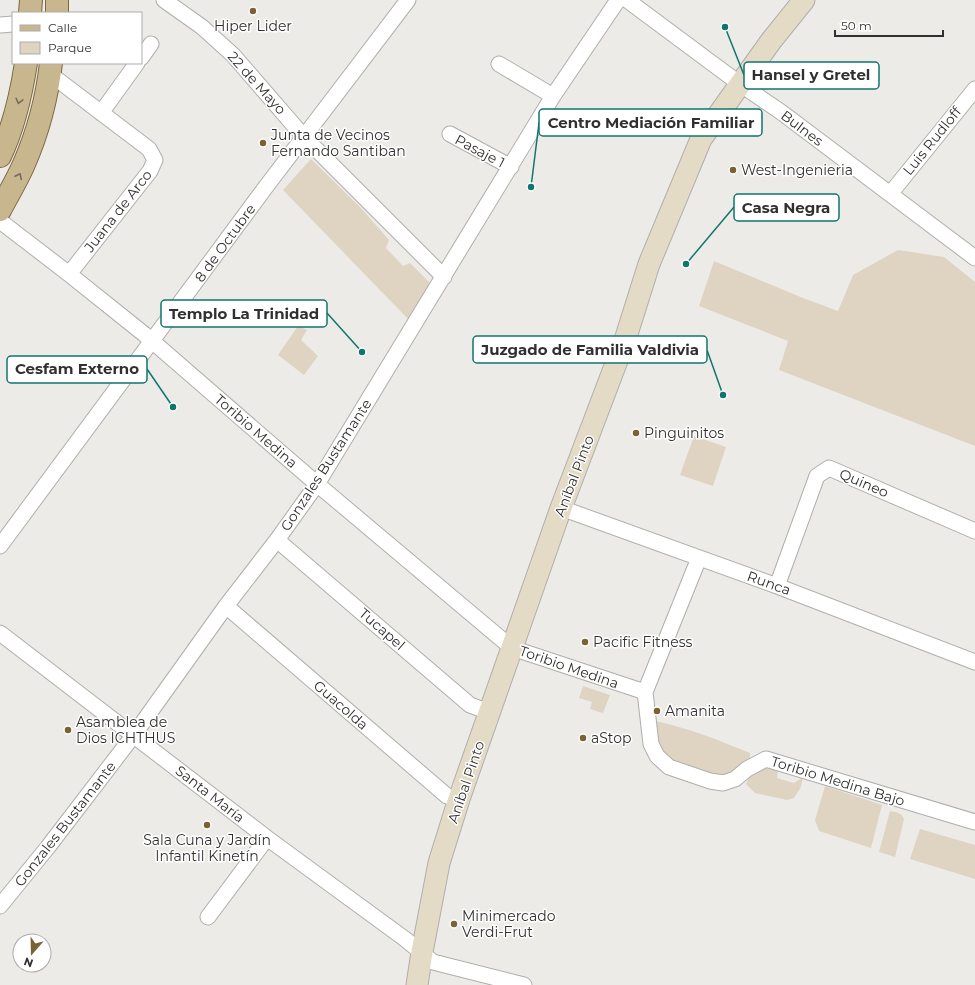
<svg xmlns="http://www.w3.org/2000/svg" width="975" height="985" font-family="Montserrat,sans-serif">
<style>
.green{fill:#ded4c1}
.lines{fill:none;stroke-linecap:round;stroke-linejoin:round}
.minor-casing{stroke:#b0aeab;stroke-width:17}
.secondary-casing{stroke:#b0aeab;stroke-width:23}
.primary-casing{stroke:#7c683d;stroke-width:24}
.minor{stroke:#fff;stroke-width:15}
.secondary{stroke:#e4dbc7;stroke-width:21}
.primary{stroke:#c8b68f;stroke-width:22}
.oneway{stroke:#756c5a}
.poi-dot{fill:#796332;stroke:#fff;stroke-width:1.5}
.labels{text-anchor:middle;stroke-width:3;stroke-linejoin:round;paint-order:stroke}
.poi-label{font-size:14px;fill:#31302f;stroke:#fff;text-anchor:start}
.street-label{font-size:14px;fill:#31302f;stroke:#fff}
.leader{fill:none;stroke:#0f766e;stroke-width:1.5}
.callout-dot{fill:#0f766e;stroke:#fff;stroke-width:1.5}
.callout{fill:#fff;stroke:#0f766e;stroke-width:1.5}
.callout-label{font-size:15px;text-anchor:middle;font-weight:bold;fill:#31302f}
</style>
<rect width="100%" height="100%" fill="#edebe8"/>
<path class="green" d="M 311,159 L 360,207 L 389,240 L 386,248 L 403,266 L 410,263 L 430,283 L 408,319 L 283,190 Z
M 898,250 L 944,257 L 975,282 L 975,446 L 779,370 L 788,341 L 699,306 L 714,261 L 803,298 L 838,311 L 853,275 Z
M 298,326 L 307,330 L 301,340 L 318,356 L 304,375 L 278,355 Z
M 694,436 L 726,447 L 713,486 L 680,475 Z
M 583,686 L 610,695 L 603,713 L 590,709 L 592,702 L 579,698 Z
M 655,721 C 689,728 718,740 750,753 L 750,761 L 731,774 L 722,777 L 669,761 L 658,745 Z
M 761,768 L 778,769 L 777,778 L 794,783 L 803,777 L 801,787 L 794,798 L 787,800 L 755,793 L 746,784 L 750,775 Z
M 825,786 L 882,805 L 871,848 L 819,831 L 815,820 Z
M 890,811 C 897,812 902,813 904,819 L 895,857 L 879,852 Z
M 920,829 L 975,845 L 975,879 L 910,859 Z"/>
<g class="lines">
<g class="minor-casing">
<path id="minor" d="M 164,0 L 202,27 L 233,55 L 304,137 L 444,277
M 627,0 L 740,84 L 781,112 L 975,258
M 0,25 L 13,24
M 141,58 L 151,44
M 499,64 L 553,96
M 50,74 L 149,149 L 155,160 L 150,171 L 69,274
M 101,113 L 137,63
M 450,134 L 511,167
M 890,194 L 975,89
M 0,221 L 69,274 L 144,334 L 317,484 L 512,648 L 645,692
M 561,508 L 777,586 L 975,662
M 277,540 L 470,705 L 489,712
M 0,546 L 265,188 L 408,0
M 699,558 L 645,692 L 651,744 L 657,756 L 669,767 L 710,781 L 723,783 L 735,779 L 747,769 L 766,759 L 975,822
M 777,586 L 817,476 L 829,468 L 975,531
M 226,606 L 447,796 L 459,799
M 0,633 L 267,838 L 405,939 L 433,962 L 524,985
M 0,906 L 48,847 L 133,736 L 226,606 L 277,540 L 317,484 L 553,96 L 618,0
M 208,917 L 267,838"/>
</g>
<g class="secondary-casing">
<path id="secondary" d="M 417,985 L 422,952 L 439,863 L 459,799 L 561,508 L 626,337 L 649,264 L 701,139 L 771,41 L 804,0"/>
</g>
<g class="primary-casing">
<path id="primary" d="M 30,13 L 31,0
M 57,13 L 57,0
M 0,156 C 14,127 21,95 26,63
M 0,210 C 8,195 17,180 24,164 C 38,132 47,98 51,63"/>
</g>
<use href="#minor" class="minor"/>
<use href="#secondary" class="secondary"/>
<use href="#primary" class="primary"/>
</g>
<defs><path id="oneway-chevron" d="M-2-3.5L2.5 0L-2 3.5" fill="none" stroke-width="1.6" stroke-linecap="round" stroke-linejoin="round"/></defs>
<g class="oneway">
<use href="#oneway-chevron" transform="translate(19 101) rotate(104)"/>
<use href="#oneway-chevron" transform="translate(19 176) rotate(-64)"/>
</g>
<g class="poi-dot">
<circle cx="253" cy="11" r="4"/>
<circle cx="263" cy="143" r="4"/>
<circle cx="733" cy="170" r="4"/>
<circle cx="636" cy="433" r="4"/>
<circle cx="585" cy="642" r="4"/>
<circle cx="657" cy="711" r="4"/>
<circle cx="68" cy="730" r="4"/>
<circle cx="583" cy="738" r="4"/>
<circle cx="207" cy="825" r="4"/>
<circle cx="454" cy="924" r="4"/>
</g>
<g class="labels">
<g class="poi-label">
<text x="253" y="31" text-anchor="middle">Hiper Lider</text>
<text x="271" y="140">Junta de Vecinos<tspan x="271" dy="16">Fernando Santiban</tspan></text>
<text x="741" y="175">West-Ingenieria</text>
<text x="644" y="438">Pinguinitos</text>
<text x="593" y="647">Pacific Fitness</text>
<text x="665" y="716">Amanita</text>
<text x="76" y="727">Asamblea de<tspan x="76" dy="16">Dios ICHTHUS</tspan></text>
<text x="591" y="743">aStop</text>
<text x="207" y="845" text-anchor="middle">Sala Cuna y Jardín<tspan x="207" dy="16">Infantil Kinetín</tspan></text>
<text x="462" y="921">Minimercado<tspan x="462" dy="16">Verdi-Frut</tspan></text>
</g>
<g class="street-label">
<text transform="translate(257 83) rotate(48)" y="5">22 de Mayo</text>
<text transform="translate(802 128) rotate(37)" y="5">Bulnes</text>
<text transform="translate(932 141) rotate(-51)" y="5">Luis Rudloff</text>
<text transform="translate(480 151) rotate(28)" y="5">Pasaje 1</text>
<text transform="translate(118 211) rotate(-52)" y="5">Juana de Arco</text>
<text transform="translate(225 243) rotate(-54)" y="5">8 de Octubre</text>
<text transform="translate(256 431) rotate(41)" y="5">Toribio Medina</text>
<text transform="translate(326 465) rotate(-57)" y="5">Gonzales Bustamante</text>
<text transform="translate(574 476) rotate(-69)" y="5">Aníbal Pinto</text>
<text transform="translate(864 483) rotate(23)" y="5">Quineo</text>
<text transform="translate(769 583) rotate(20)" y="5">Runca</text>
<text transform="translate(382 629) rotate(41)" y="5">Tucapel</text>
<text transform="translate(569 667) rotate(19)" y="5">Toribio Medina</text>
<text transform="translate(341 705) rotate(41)" y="5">Guacolda</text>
<text transform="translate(838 781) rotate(17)" y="5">Toribio Medina Bajo</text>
<text transform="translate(466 782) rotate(-71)" y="5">Aníbal Pinto</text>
<text transform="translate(210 794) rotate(38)" y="5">Santa María</text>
<text transform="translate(65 824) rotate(-52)" y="5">Gonzales Bustamante</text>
</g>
</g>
<path class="leader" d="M725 27L744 75M531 187L539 123M686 264L734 207M362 352L327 313M723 395L707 350M173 407L147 369"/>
<g class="callout-dot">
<circle cx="725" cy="27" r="4"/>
<circle cx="531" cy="187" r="4"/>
<circle cx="686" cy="264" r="4"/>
<circle cx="362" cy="352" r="4"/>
<circle cx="723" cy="395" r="4"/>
<circle cx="173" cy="407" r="4"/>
</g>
<g class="callout">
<rect x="744" y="62" width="135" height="27" rx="4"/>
<rect x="539" y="109" width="223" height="27" rx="4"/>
<rect x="734" y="194" width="105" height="27" rx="4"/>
<rect x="161" y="300" width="166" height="27" rx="4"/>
<rect x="473" y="336" width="234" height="27" rx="4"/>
<rect x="7" y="356" width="140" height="27" rx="4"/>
</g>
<g class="callout-label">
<text x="811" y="80">Hansel y Gretel</text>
<text x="651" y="128">Centro Mediación Familiar</text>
<text x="786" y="213">Casa Negra</text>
<text x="244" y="319">Templo La Trinidad</text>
<text x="590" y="355">Juzgado de Familia Valdivia</text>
<text x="77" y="374">Cesfam Externo</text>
</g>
<rect x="12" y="12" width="130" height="52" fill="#ffffff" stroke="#adacac"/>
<rect x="20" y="25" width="20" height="6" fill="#c8b68f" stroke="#adacac"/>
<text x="48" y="32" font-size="12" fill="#31302f">Calle</text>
<rect x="20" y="42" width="20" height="12" fill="#ded4c1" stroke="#adacac"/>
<text x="48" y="52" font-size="12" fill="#31302f">Parque</text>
<g transform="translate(32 953) rotate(200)"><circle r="19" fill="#ffffff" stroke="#adacac"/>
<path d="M0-3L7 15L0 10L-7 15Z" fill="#796332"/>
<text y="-6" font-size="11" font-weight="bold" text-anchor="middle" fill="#31302f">N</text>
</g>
<path d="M835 30v6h108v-6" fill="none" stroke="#31302f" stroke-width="2"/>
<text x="841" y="30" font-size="12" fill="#31302f" stroke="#ffffff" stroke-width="3" paint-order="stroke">50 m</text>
</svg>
